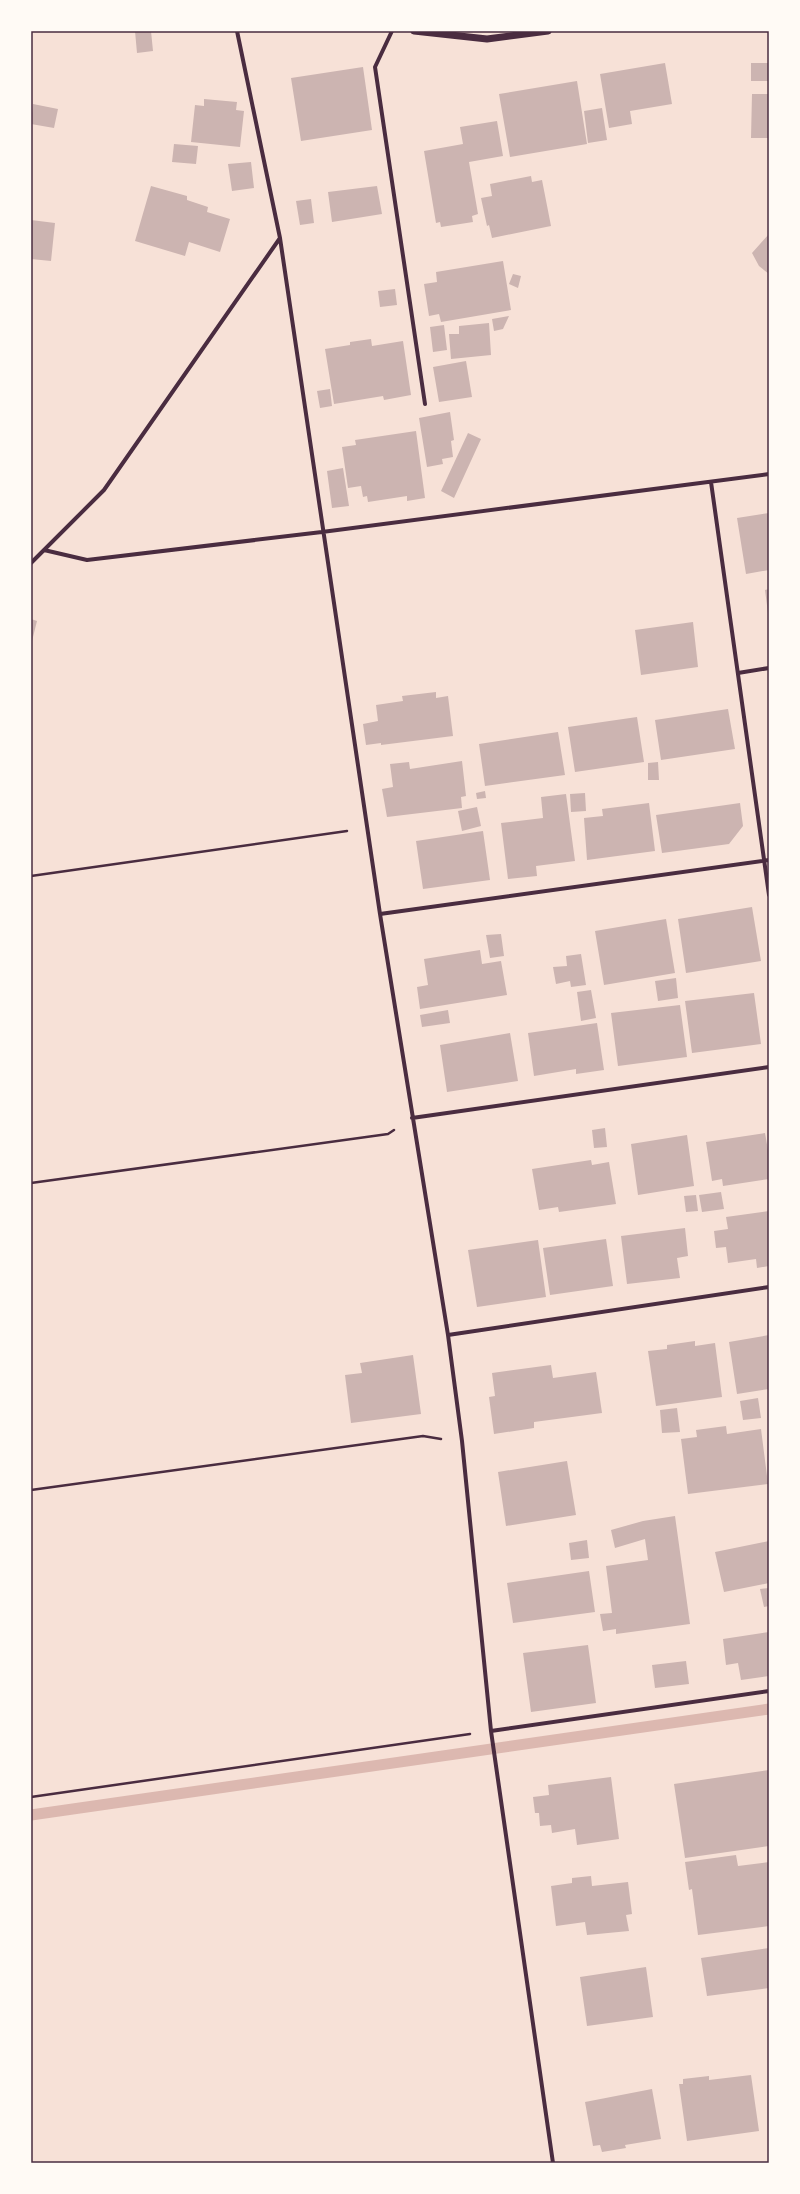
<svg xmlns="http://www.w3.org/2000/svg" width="800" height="2194" font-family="'Titillium Web',sans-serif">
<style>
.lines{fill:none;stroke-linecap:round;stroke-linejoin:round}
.stream{stroke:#dcb8b0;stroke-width:11}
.building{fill:#ccb4b1}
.path{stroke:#4a2c40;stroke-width:2.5}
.minor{stroke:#4a2c40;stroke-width:4}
.tertiary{stroke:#4a2c40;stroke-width:7}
.neatline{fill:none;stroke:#4a2c40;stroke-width:1.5}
</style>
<rect width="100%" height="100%" fill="#f7e1d7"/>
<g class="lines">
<path class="stream" d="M 31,1815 L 769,1709"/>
</g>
<path class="building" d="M 135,31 L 151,31 L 153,51 L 137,53 Z
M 665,63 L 672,104 L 630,111 L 632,124 L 609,128 L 600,74 Z
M 751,63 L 769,63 L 769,81 L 751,81 Z
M 363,67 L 372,130 L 301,141 L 291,78 Z
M 577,81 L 587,144 L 510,157 L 499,94 Z
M 752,94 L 769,94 L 769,138 L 751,138 Z
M 204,99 L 237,102 L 236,110 L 244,111 L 240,147 L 191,142 L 195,105 L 204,106 Z
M 33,104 L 58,109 L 54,128 L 31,124 Z
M 602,108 L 607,140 L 588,143 L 584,111 Z
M 497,121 L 503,156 L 469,162 L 478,214 L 472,216 L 473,222 L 441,227 L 440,222 L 436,223 L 424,151 L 463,144 L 460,127 Z
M 174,144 L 198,146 L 196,164 L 172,162 Z
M 251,162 L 254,188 L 232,191 L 228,164 Z
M 531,176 L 532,182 L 542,180 L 551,226 L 492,238 L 489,225 L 487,226 L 481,198 L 492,196 L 490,184 Z
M 151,186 L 187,196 L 187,200 L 208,207 L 207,212 L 230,219 L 220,252 L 189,242 L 185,256 L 135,241 Z
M 377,186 L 382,214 L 332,222 L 328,192 Z
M 311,199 L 314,223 L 300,225 L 296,201 Z
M 31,220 L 55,223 L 51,261 L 31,259 Z
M 769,234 L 769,274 L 759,266 L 752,253 Z
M 503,261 L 511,310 L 441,322 L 439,314 L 429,316 L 424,284 L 437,282 L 436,272 Z
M 513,274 L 521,276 L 518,288 L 509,284 Z
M 395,289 L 397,305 L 380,307 L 378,291 Z
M 509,316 L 503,329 L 494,331 L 492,319 Z
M 489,323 L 491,355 L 451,359 L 449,334 L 459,334 L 459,326 Z
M 444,325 L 447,350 L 433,352 L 430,327 Z
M 371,339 L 372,346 L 403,341 L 411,395 L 384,400 L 383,396 L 334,404 L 325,349 L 350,345 L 350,342 Z
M 466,361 L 472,397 L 439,402 L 433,367 Z
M 330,389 L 332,406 L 320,408 L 317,391 Z
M 450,412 L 454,440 L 451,441 L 453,457 L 442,459 L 443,464 L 427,467 L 419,418 Z
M 416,431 L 425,498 L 407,501 L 407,496 L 368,502 L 367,496 L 363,497 L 361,486 L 348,488 L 342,447 L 356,445 L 355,440 Z
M 468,433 L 481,439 L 454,498 L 441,491 Z
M 343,468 L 349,506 L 332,508 L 327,471 Z
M 769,513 L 769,570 L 746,574 L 737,518 Z
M 769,589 L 769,613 L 768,613 L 765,590 Z
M 31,619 L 37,621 L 32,641 L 31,641 Z
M 693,622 L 698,667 L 641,675 L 635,630 Z
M 436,692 L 436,698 L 448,696 L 453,736 L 381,745 L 381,743 L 366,745 L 363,724 L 378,721 L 376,705 L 403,701 L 402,696 Z
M 728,709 L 735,749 L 661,760 L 655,720 Z
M 637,717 L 644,762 L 575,772 L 568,727 Z
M 558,732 L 565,775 L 485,786 L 479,744 Z
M 462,761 L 466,796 L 461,797 L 462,808 L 387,817 L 382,789 L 393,787 L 390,764 L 409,762 L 410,769 Z
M 658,762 L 659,780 L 648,780 L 648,763 Z
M 485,791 L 486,798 L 477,799 L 476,793 Z
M 585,793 L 586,811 L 571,812 L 570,794 Z
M 566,794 L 575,861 L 536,866 L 537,876 L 508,879 L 501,823 L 543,818 L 541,797 Z
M 649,803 L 655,851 L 587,860 L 584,818 L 603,816 L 602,809 Z
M 740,803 L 743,826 L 729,844 L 662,853 L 656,815 Z
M 477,807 L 481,826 L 462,831 L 458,811 Z
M 483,831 L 490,880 L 423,889 L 416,841 Z
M 752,907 L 761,961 L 686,973 L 678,919 Z
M 666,919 L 675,973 L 604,985 L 595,931 Z
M 501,934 L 504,956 L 490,958 L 486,935 Z
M 480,950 L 482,964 L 501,961 L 507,995 L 420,1009 L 417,987 L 428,985 L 424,959 Z
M 581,954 L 586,985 L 571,987 L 570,981 L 556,984 L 553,967 L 567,966 L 566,956 Z
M 676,978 L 678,998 L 658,1001 L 655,981 Z
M 591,990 L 596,1018 L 581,1021 L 577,992 Z
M 754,993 L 761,1044 L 692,1053 L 685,1001 Z
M 680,1005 L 687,1057 L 618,1066 L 611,1013 Z
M 448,1010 L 450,1023 L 422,1027 L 420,1015 Z
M 597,1023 L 604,1070 L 576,1074 L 576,1069 L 534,1076 L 528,1033 Z
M 510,1033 L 518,1081 L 447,1092 L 440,1045 Z
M 605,1128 L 607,1147 L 594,1148 L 592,1130 Z
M 765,1133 L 769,1156 L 769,1179 L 723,1186 L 722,1179 L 712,1181 L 706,1142 Z
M 687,1135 L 694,1186 L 638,1195 L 631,1144 Z
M 591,1160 L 592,1165 L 609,1162 L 616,1204 L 559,1212 L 558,1207 L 539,1210 L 532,1169 Z
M 721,1192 L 724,1209 L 702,1212 L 699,1195 Z
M 696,1195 L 698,1211 L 686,1212 L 684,1196 Z
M 769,1211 L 769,1266 L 757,1268 L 756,1259 L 728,1263 L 726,1247 L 716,1248 L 714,1231 L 728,1229 L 726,1217 Z
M 685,1228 L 688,1256 L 677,1258 L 680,1278 L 627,1284 L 621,1236 Z
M 606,1239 L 613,1286 L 550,1295 L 543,1248 Z
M 538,1240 L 546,1297 L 477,1307 L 468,1250 Z
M 769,1335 L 769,1389 L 737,1394 L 729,1342 Z
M 695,1341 L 695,1346 L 715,1343 L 722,1397 L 656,1406 L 648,1351 L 667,1349 L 667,1345 Z
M 413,1355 L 421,1414 L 351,1423 L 345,1375 L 362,1373 L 360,1363 Z
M 551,1365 L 553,1378 L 596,1372 L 602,1413 L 534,1422 L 534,1428 L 494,1434 L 489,1397 L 495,1396 L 492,1373 Z
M 758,1398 L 761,1418 L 743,1420 L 740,1401 Z
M 677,1408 L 680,1432 L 662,1433 L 660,1410 Z
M 726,1426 L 727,1434 L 761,1429 L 768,1484 L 688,1494 L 681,1439 L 697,1437 L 696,1430 Z
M 567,1461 L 576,1515 L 506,1526 L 498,1472 Z
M 675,1516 L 690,1624 L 616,1634 L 616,1629 L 603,1631 L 600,1614 L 612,1613 L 606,1566 L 648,1560 L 645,1539 L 615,1548 L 611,1530 L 643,1521 Z
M 587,1540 L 589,1558 L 571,1560 L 569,1543 Z
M 769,1541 L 769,1583 L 724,1592 L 715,1552 Z
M 589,1571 L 595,1612 L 513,1623 L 507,1583 Z
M 769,1588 L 769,1606 L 764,1607 L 760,1589 Z
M 769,1632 L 769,1676 L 741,1680 L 738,1663 L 726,1665 L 723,1639 Z
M 588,1645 L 596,1703 L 531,1712 L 523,1653 Z
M 686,1661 L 689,1684 L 655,1688 L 652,1665 Z
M 769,1770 L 769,1846 L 685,1858 L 674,1784 Z
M 611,1777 L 619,1839 L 577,1845 L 575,1829 L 552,1833 L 551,1825 L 540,1826 L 539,1813 L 535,1813 L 533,1797 L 549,1795 L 548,1785 Z
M 736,1855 L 738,1866 L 769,1862 L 769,1926 L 698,1935 L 692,1889 L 689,1890 L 685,1862 Z
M 591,1876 L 592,1886 L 628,1882 L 632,1914 L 626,1915 L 629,1931 L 587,1935 L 585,1922 L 556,1926 L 551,1886 L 572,1883 L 572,1878 Z
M 769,1948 L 769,1988 L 707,1996 L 701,1958 Z
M 646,1967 L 653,2017 L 587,2026 L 580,1977 Z
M 751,2075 L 759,2131 L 687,2141 L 679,2084 L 683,2084 L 683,2079 L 709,2076 L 709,2080 Z
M 652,2089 L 661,2139 L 625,2145 L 626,2148 L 602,2152 L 600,2145 L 593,2146 L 585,2102 Z"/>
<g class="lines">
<path class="path" d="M 31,876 L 347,831
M 31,1183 L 388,1134 L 394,1130
M 31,1490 L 423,1436 L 441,1439
M 31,1797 L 470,1734"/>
<path class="minor" d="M 392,31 L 375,67 L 425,404
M 280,238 L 380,914 L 448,1335 L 462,1441 L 491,1731 L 553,2163
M 711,482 L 769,895
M 44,550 L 87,560 L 322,532 L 769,474
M 31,563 L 104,490 L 280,238 L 237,31
M 738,673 L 769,668
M 380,914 L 769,860
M 412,1118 L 769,1067
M 448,1335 L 769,1287
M 491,1731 L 769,1691"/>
<path class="tertiary" d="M 414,31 L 487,39 L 548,31"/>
</g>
<rect width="800" height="2194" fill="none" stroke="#fffaf5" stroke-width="64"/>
<rect x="32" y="32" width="736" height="2130" class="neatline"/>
</svg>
